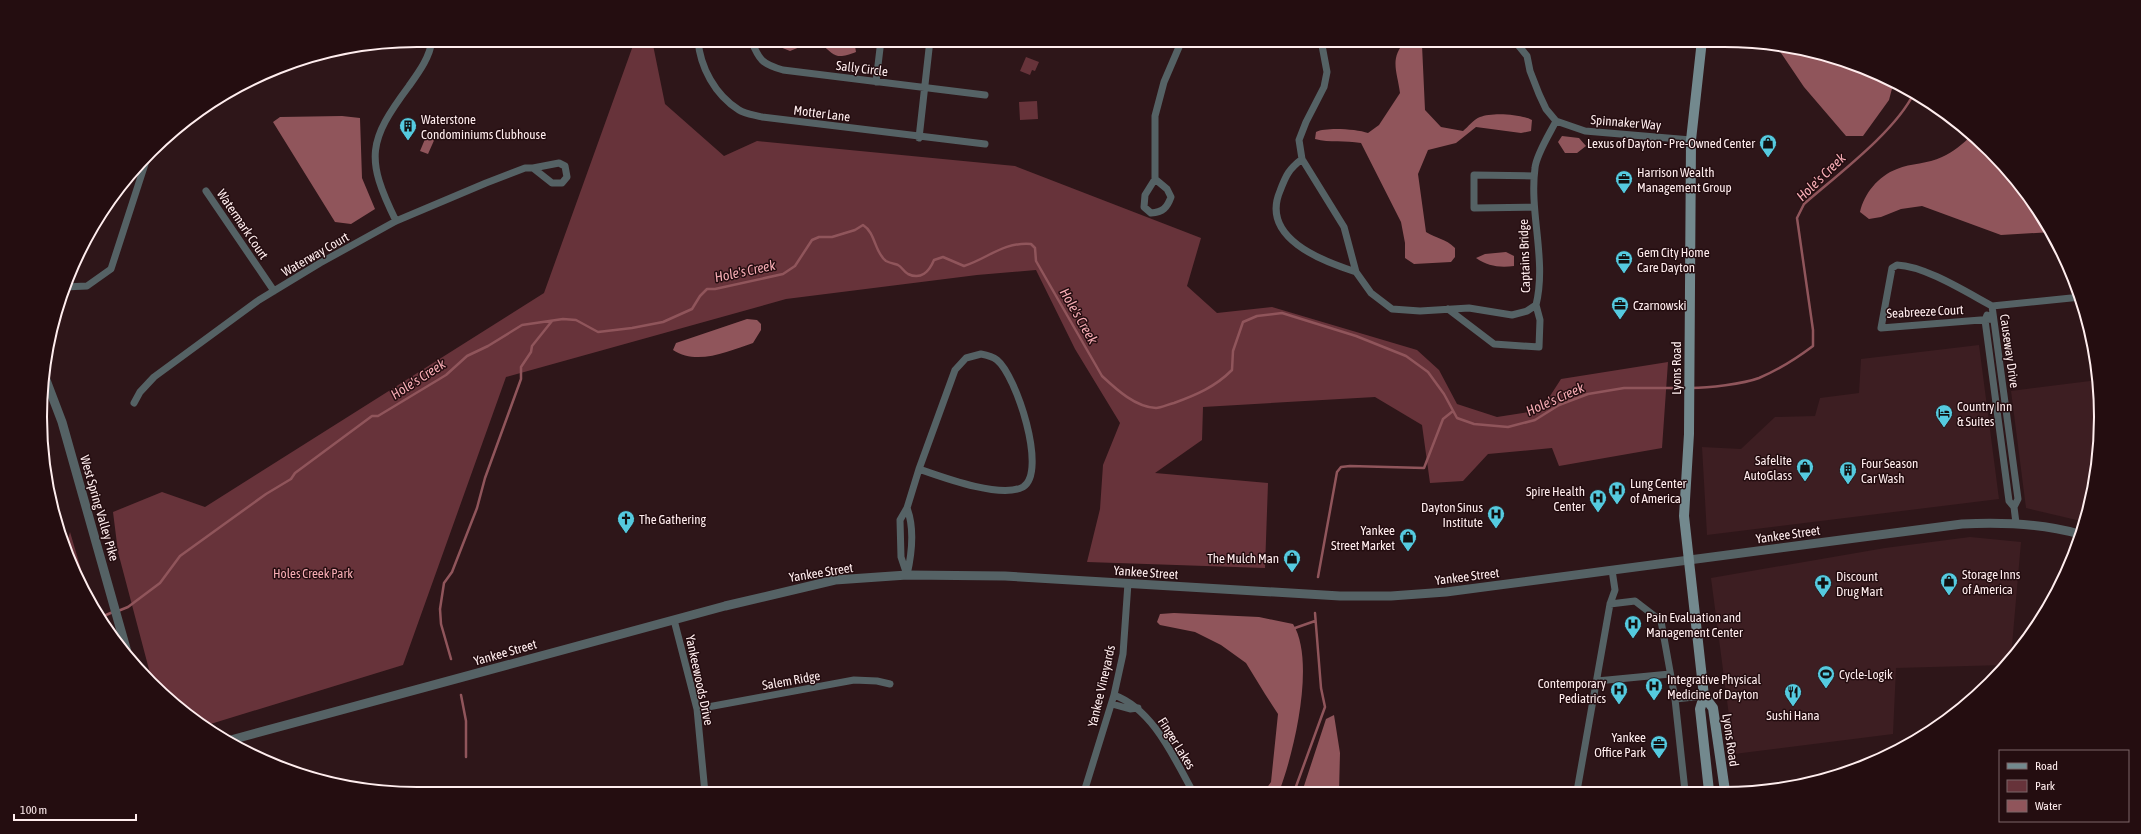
<svg xmlns="http://www.w3.org/2000/svg" width="2141" height="834" font-family="'Asap Condensed',sans-serif">
<style>
.built{fill:#3d1e22}
.green{fill:#67333a}
.water{fill:#90555b}
.lines{fill:none;stroke-linecap:round;stroke-linejoin:round}
.stream{stroke:#90555b;stroke-width:2.5}
.minor{stroke:#556265;stroke-width:7}
.tertiary{stroke:#556265;stroke-width:9}
.secondary{stroke:#73898e;stroke-width:10}
.labels{text-anchor:middle;stroke-width:3;stroke-linejoin:round;paint-order:stroke}
.street-label{font-size:13px;fill:#ffedee;stroke:#240d10}
.poi-label{font-size:13px;fill:#ffedee;stroke:#240d10;text-anchor:start}
.park-label{font-size:13px;fill:#f6acb3;stroke:#240d10}
.water-label{font-size:14px;font-style:italic;fill:#f6acb4;stroke:#240d10}
.rim{fill:none;stroke:#ffedee;stroke-width:2}
</style>
<rect width="100%" height="100%" fill="#2e1619"/>
<path class="built" d="M 1979,345 L 1999,499 L 1707,535 L 1702,447 L 1741,449 L 1775,417 L 1815,416 L 1820,398 L 1859,393 L 1861,359 Z
M 2098,380 L 2100,442 L 2088,515 L 2085,522 L 2026,508 L 2011,391 Z
M 1970,537 L 2021,542 L 2011,657 L 2004,665 L 1896,668 L 1893,734 L 1734,754 L 1711,578 L 1885,548 Z"/>
<path class="green" d="M 635,40 L 652,40 L 665,104 L 724,156 L 757,141 L 1015,166 L 1201,238 L 1187,286 L 1217,313 L 1272,307 L 1417,350 L 1439,370 L 1457,404 L 1497,417 L 1541,410 L 1561,379 L 1668,362 L 1662,448 L 1559,466 L 1552,448 L 1488,454 L 1463,481 L 1430,483 L 1422,425 L 1375,397 L 1203,407 L 1202,440 L 1155,473 L 1268,483 L 1265,568 L 1087,562 L 1100,509 L 1103,465 L 1120,423 L 1075,349 L 1036,270 L 977,275 L 786,299 L 506,377 L 403,665 L 204,726 L 188,716 L 151,677 L 118,552 L 113,512 L 162,492 L 205,507 L 544,293 Z
M 1026,57 L 1039,62 L 1035,71 L 1032,70 L 1030,75 L 1020,71 Z
M 1037,101 L 1038,119 L 1020,120 L 1019,102 Z
M 70,532 L 91,603 L 69,561 L 65,549 Z"/>
<path class="water" d="M 778,40 L 854,40 L 856,52 C 836,60 835,56 820,43 L 807,44 L 790,51 L 780,47 Z
M 1406,40 L 1411,40 L 1422,45 L 1425,110 L 1441,127 L 1463,131 C 1468,127 1474,119 1480,117 C 1492,112 1521,114 1532,120 L 1531,131 L 1521,133 L 1476,127 L 1456,143 L 1428,150 L 1418,174 L 1426,232 C 1437,239 1445,238 1455,248 L 1455,257 L 1451,262 L 1414,264 L 1405,258 L 1405,243 L 1401,222 L 1361,143 C 1345,140 1330,143 1315,139 L 1316,132 C 1326,127 1356,129 1368,133 L 1379,125 L 1400,93 C 1397,70 1389,59 1406,40 Z
M 1777,47 L 1822,53 L 1891,79 L 1894,81 L 1889,100 L 1863,136 L 1846,136 L 1804,87 Z
M 342,116 L 360,118 L 362,178 L 375,209 L 351,224 L 335,222 L 273,122 L 280,117 Z
M 428,132 L 436,136 L 428,154 L 420,151 Z
M 1972,135 L 2008,169 L 2052,232 L 2001,235 L 1922,206 L 1901,209 L 1881,217 L 1869,219 L 1860,212 C 1864,194 1878,176 1897,169 C 1911,163 1928,164 1942,157 C 1953,152 1963,144 1972,135 Z
M 1562,136 L 1579,138 L 1586,146 L 1577,153 L 1565,153 L 1558,142 Z
M 1506,252 L 1514,256 L 1514,266 C 1499,268 1488,266 1476,258 L 1485,254 Z
M 747,319 L 757,320 L 761,324 L 761,330 L 753,343 C 729,351 697,366 673,350 L 676,343 Z
M 1174,613 L 1259,617 L 1293,624 C 1316,661 1294,753 1279,792 L 1264,792 L 1271,782 L 1278,714 L 1265,694 L 1246,663 L 1221,645 L 1195,632 L 1160,625 L 1157,622 L 1160,614 Z
M 1334,715 L 1340,753 L 1339,792 L 1302,792 L 1326,719 Z"/>
<g class="lines">
<path class="stream" d="M 1691,388 C 1708,388 1743,384 1759,378 C 1778,370 1797,358 1813,346 L 1813,330 L 1797,218 L 1804,204 C 1837,175 1895,132 1914,93
M 1318,577 L 1337,472 L 1341,467 L 1350,466 L 1424,468 L 1443,419 L 1453,411
M 118,611 L 128,607 L 160,583 L 180,556 L 266,494 L 291,479 L 295,473 L 372,416 L 378,416 L 446,375 L 467,356 L 488,346 L 522,325 L 563,319 L 576,320 L 598,332 L 632,328 L 663,322 L 692,309 L 700,296 L 707,289 L 715,289 L 783,274 L 795,266 L 812,240 L 819,237 L 832,237 L 855,230 L 863,225 C 876,233 874,252 886,261 C 890,263 895,264 898,265 C 902,267 904,272 908,274 C 921,280 929,272 934,260 L 943,257 L 964,266 C 989,258 1002,242 1031,244 L 1035,248 L 1036,261 L 1102,376 C 1116,389 1135,407 1156,408 C 1161,408 1169,404 1174,403 C 1196,395 1215,387 1232,370 L 1233,351 L 1243,322 L 1257,316 L 1282,313 L 1356,336 L 1406,356 L 1428,372 L 1444,394 L 1457,418 L 1474,424 L 1508,427 L 1535,420 L 1559,405 L 1588,394 L 1624,388 L 1686,388
M 99,618 L 113,612
M 1295,628 L 1315,621
M 451,659 L 441,624 L 440,609 L 444,583 L 452,572 L 477,508 L 485,478 L 521,379 L 521,367 L 531,352 L 532,346 L 552,321
M 461,695 L 466,721 L 466,757
M 1294,792 L 1325,707 L 1321,688 L 1315,613"/>
<path class="minor" d="M 698,40 C 700,67 715,95 739,110 C 745,114 755,115 762,117 L 985,144
M 751,40 C 759,60 762,64 783,70 L 985,95
M 1321,40 L 1327,72 L 1324,87 L 1306,122 L 1299,140 L 1302,159 L 1344,227 L 1356,272 L 1371,293 L 1392,309 L 1420,311 L 1469,308 L 1512,315 L 1527,311 L 1536,305 C 1547,260 1529,213 1535,168 C 1536,155 1550,133 1556,121
M 1514,40 L 1527,56 L 1530,71 L 1539,94 L 1546,109 L 1556,121 L 1585,131 L 1691,140
M 876,82 L 881,40
M 919,138 L 930,40
M 1302,159 C 1289,169 1286,175 1280,191 C 1260,238 1322,261 1356,272
M 1155,179 L 1167,189 L 1171,197 C 1167,208 1163,212 1151,213 L 1144,207 L 1145,195 L 1155,179 L 1155,116 L 1164,82 L 1182,40
M 206,191 L 274,291
M 1534,207 L 1474,208 L 1474,175 L 1534,176
M 396,221 C 365,158 368,141 409,86 C 419,72 430,57 432,40
M 64,287 L 87,286 L 111,269 L 146,161
M 1992,306 C 1966,292 1925,266 1897,265 L 1892,268 L 1881,328 L 1993,319
M 1992,306 L 2018,499 L 2014,507 L 2016,523
M 1992,306 L 2081,297
M 1448,309 L 1494,344 L 1539,347 L 1540,320 L 1536,305
M 1987,315 L 1985,320 L 2009,501 L 2014,507
M 981,354 C 987,355 992,356 997,360 C 1016,375 1048,472 1023,487 C 1001,499 942,477 919,469 L 955,370 L 966,358 Z
M 134,403 L 140,392 L 154,377 L 259,300 L 320,263 L 396,221 L 486,183 L 525,168 L 533,168 L 552,183 L 562,183 L 567,177 L 565,166 L 559,163 L 533,168
M 907,575 L 901,557 L 900,520 L 907,508 L 919,469
M 907,575 C 912,553 915,529 907,508
M 1610,604 L 1635,601 L 1661,621 L 1675,699 L 1685,791
M 674,620 L 697,709 L 705,793
M 1597,681 L 1670,674
M 1114,695 C 1153,709 1174,758 1193,792
M 1675,699 L 1704,696
M 1112,704 L 1130,709 L 1138,708
M 697,709 L 854,680 L 877,681 L 890,684
M 1577,791 L 1610,604 L 1615,590 L 1612,570
M 1698,791 L 1709,789
M 1084,792 L 1114,695 L 1123,654 L 1128,583"/>
<path class="tertiary" d="M 43,372 L 62,422 L 127,652
M 227,741 L 725,606 L 835,580 L 907,575 L 1005,576 L 1340,596 L 1391,596 L 1446,592 L 1962,524 C 2002,522 2041,523 2079,534"/>
<path class="secondary" d="M 1702,40 L 1691,140 L 1689,434 L 1684,516 L 1704,696 L 1700,709 L 1709,791
M 1704,696 L 1713,708 L 1725,791"/>
</g>
<defs>
<g id="building-pin" transform="scale(0.9)"><path d="M0 17L-7.5 6A9.5 9.5 0 1 1 7.5 6Z" fill="#55cadf" stroke="#240d10"/><path d="M-4-6H4V6H1V3H-1V6H-4ZM-2.5-4.3h1.7v1.8h-1.7ZM.8-4.3h1.7v1.8H.8ZM-2.5-1h1.7V.8h-1.7ZM.8-1h1.7V.8H.8Z" fill="#111"/></g>
<g id="shop-pin" transform="scale(0.9)"><path d="M0 17L-7.5 6A9.5 9.5 0 1 1 7.5 6Z" fill="#55cadf" stroke="#240d10"/><path d="M-5-2.5h2.3a2.7 3.5 0 0 1 5.4 0H5L5.5 6h-11ZM-1.5-2.5h3a1.5 2.3 0 0 0-3 0Z" fill="#111"/></g>
<g id="office-pin" transform="scale(0.9)"><path d="M0 17L-7.5 6A9.5 9.5 0 1 1 7.5 6Z" fill="#55cadf" stroke="#240d10"/><path d="M-6-3h4V-5.5h4V-3h4V5H-6ZM-1-4.5V-3h2v-1.5ZM-6 0V1H6V0Z" fill="#111"/></g>
<g id="hotel-pin" transform="scale(0.9)"><path d="M0 17L-7.5 6A9.5 9.5 0 1 1 7.5 6Z" fill="#55cadf" stroke="#240d10"/><path d="M-6-4.5h1.5V1H6V5H4.5V3h-9V5H-6ZM-4 0a1.8 1.8 0 1 1 3.6 0ZM.5 0V-2.5h3Q6-2.5 6 0Z" fill="#111"/></g>
<g id="hospital-pin" transform="scale(0.9)"><path d="M0 17L-7.5 6A9.5 9.5 0 1 1 7.5 6Z" fill="#55cadf" stroke="#240d10"/><path d="M-5-5h3v3.5h4V-5h3V5h-3V1.5h-4V5h-3Z" fill="#111"/></g>
<g id="church-pin" transform="scale(0.9)"><path d="M0 17L-7.5 6A9.5 9.5 0 1 1 7.5 6Z" fill="#55cadf" stroke="#240d10"/><path d="M-1.2-6h2.4v3.5h3.3v2.4h-3.3V6h-2.4V-.1h-3.3v-2.4h3.3Z" fill="#111"/></g>
<g id="pharmacy-pin" transform="scale(0.9)"><path d="M0 17L-7.5 6A9.5 9.5 0 1 1 7.5 6Z" fill="#55cadf" stroke="#240d10"/><path d="M-2-6h4v4h4v4h-4v4h-4v-4h-4v-4h4Z" fill="#111"/></g>
<g id="stadium-pin" transform="scale(0.9)"><path d="M0 17L-7.5 6A9.5 9.5 0 1 1 7.5 6Z" fill="#55cadf" stroke="#240d10"/><path d="M0-5a6.5 5 0 1 0 0 10a6.5 5 0 1 0 0-10ZM-3.5-1.8h7v3.6h-7Z" fill="#111"/></g>
<g id="restaurant-pin" transform="scale(0.9)"><path d="M0 17L-7.5 6A9.5 9.5 0 1 1 7.5 6Z" fill="#55cadf" stroke="#240d10"/><path d="M-5-6h1v4h1v-4h1v4h1v-4h1v5L-1.5 .5V6h-2V.5L-5-1ZM5-6V6H3V1.5H1.5Q1.5-4 5-6Z" fill="#111"/></g>
</defs>
<g fill-rule="evenodd">
<use href="#building-pin" x="408" y="126"/>
<use href="#shop-pin" x="1768" y="143"/>
<use href="#office-pin" x="1624" y="179"/>
<use href="#office-pin" x="1624" y="259"/>
<use href="#office-pin" x="1620" y="305"/>
<use href="#hotel-pin" x="1944" y="413"/>
<use href="#shop-pin" x="1805" y="467"/>
<use href="#building-pin" x="1848" y="470"/>
<use href="#hospital-pin" x="1617" y="490"/>
<use href="#hospital-pin" x="1598" y="498"/>
<use href="#hospital-pin" x="1496" y="514"/>
<use href="#church-pin" x="626" y="519"/>
<use href="#shop-pin" x="1408" y="537"/>
<use href="#shop-pin" x="1292" y="558"/>
<use href="#shop-pin" x="1949" y="581"/>
<use href="#pharmacy-pin" x="1823" y="583"/>
<use href="#hospital-pin" x="1633" y="624"/>
<use href="#stadium-pin" x="1826" y="674"/>
<use href="#hospital-pin" x="1654" y="686"/>
<use href="#hospital-pin" x="1619" y="690"/>
<use href="#restaurant-pin" x="1793" y="692"/>
<use href="#office-pin" x="1659" y="744"/>
</g>
<g class="labels">
<g class="street-label">
<text transform="translate(862 68) rotate(7)" y="5">Sally Circle</text>
<text transform="translate(822 113) rotate(7)" y="5">Motter Lane</text>
<text transform="translate(1626 122) rotate(5)" y="5">Spinnaker Way</text>
<text transform="translate(243 224) rotate(56)" y="5">Watermark Court</text>
<text transform="translate(315 254) rotate(-30)" y="5">Waterway Court</text>
<text transform="translate(1524 256) rotate(-92)" y="5">Captains Bridge</text>
<text transform="translate(1925 311) rotate(-3)" y="5">Seabreeze Court</text>
<text transform="translate(2010 351) rotate(82)" y="5">Causeway Drive</text>
<text transform="translate(1676 368) rotate(-90)" y="5">Lyons Road</text>
<text transform="translate(100 508) rotate(74)" y="5">West Spring Valley Pike</text>
<text transform="translate(1788 534) rotate(-8)" y="5">Yankee Street</text>
<text transform="translate(821 572) rotate(-9)" y="5">Yankee Street</text>
<text transform="translate(1146 572) rotate(4)" y="5">Yankee Street</text>
<text transform="translate(1467 576) rotate(-7)" y="5">Yankee Street</text>
<text transform="translate(505 652) rotate(-16)" y="5">Yankee Street</text>
<text transform="translate(700 680) rotate(78)" y="5">Yankeewoods Drive</text>
<text transform="translate(791 680) rotate(-10)" y="5">Salem Ridge</text>
<text transform="translate(1101 686) rotate(-77)" y="5">Yankee Vineyards</text>
<text transform="translate(1731 740) rotate(82)" y="5">Lyons Road</text>
<text transform="translate(1177 743) rotate(58)" y="5">Finger Lakes</text>
</g>
<g class="poi-label">
<text x="421" y="124">Waterstone<tspan x="421" dy="15">Condominiums Clubhouse</tspan></text>
<text x="1755" y="148" text-anchor="end">Lexus of Dayton - Pre-Owned Center</text>
<text x="1637" y="177">Harrison Wealth<tspan x="1637" dy="15">Management Group</tspan></text>
<text x="1637" y="257">Gem City Home<tspan x="1637" dy="15">Care Dayton</tspan></text>
<text x="1633" y="310">Czarnowski</text>
<text x="1957" y="411">Country Inn<tspan x="1957" dy="15">&amp; Suites</tspan></text>
<text x="1792" y="465" text-anchor="end">Safelite<tspan x="1792" dy="15">AutoGlass</tspan></text>
<text x="1861" y="468">Four Season<tspan x="1861" dy="15">Car Wash</tspan></text>
<text x="1630" y="488">Lung Center<tspan x="1630" dy="15">of America</tspan></text>
<text x="1585" y="496" text-anchor="end">Spire Health<tspan x="1585" dy="15">Center</tspan></text>
<text x="1483" y="512" text-anchor="end">Dayton Sinus<tspan x="1483" dy="15">Institute</tspan></text>
<text x="639" y="524">The Gathering</text>
<text x="1395" y="535" text-anchor="end">Yankee<tspan x="1395" dy="15">Street Market</tspan></text>
<text x="1279" y="563" text-anchor="end">The Mulch Man</text>
<text x="1962" y="579">Storage Inns<tspan x="1962" dy="15">of America</tspan></text>
<text x="1836" y="581">Discount<tspan x="1836" dy="15">Drug Mart</tspan></text>
<text x="1646" y="622">Pain Evaluation and<tspan x="1646" dy="15">Management Center</tspan></text>
<text x="1839" y="679">Cycle-Logik</text>
<text x="1667" y="684">Integrative Physical<tspan x="1667" dy="15">Medicine of Dayton</tspan></text>
<text x="1606" y="688" text-anchor="end">Contemporary<tspan x="1606" dy="15">Pediatrics</tspan></text>
<text x="1793" y="720" text-anchor="middle">Sushi Hana</text>
<text x="1646" y="742" text-anchor="end">Yankee<tspan x="1646" dy="15">Office Park</tspan></text>
</g>
<g class="park-label">
<text x="313" y="578">Holes Creek Park</text>
</g>
<g class="water-label">
<text transform="translate(1821 177) rotate(-44)" y="5">Hole's Creek</text>
<text transform="translate(745 271) rotate(-12)" y="5">Hole's Creek</text>
<text transform="translate(1079 316) rotate(60)" y="5">Hole's Creek</text>
<text transform="translate(418 379) rotate(-33)" y="5">Hole's Creek</text>
<text transform="translate(1555 399) rotate(-24)" y="5">Hole's Creek</text>
</g>
</g>
<path d="M0 0H2141V834H0ZM417 47H1724A370 370 0 0 1 2094 417V417A370 370 0 0 1 1724 787H417A370 370 0 0 1 47 417V417A370 370 0 0 1 417 47Z" fill="#240d10" fill-rule="evenodd"/>
<path class="rim" d="M417 47H1724A370 370 0 0 1 2094 417V417A370 370 0 0 1 1724 787H417A370 370 0 0 1 47 417V417A370 370 0 0 1 417 47Z"/>
<rect x="1999" y="750" width="130" height="72" fill="#240d10" stroke="#7c6769"/>
<rect x="2007" y="763" width="20" height="6" fill="#73898e" stroke="#7c6769"/>
<text x="2035" y="770" font-size="12" fill="#ffedee">Road</text>
<rect x="2007" y="780" width="20" height="12" fill="#67333a" stroke="#7c6769"/>
<text x="2035" y="790" font-size="12" fill="#ffedee">Park</text>
<rect x="2007" y="800" width="20" height="12" fill="#90555b" stroke="#7c6769"/>
<text x="2035" y="810" font-size="12" fill="#ffedee">Water</text>
<path d="M14 814v6h122v-6" fill="none" stroke="#ffedee" stroke-width="2"/>
<text x="20" y="814" font-size="12" fill="#ffedee" stroke="#240d10" stroke-width="3" paint-order="stroke">100 m</text>
</svg>
